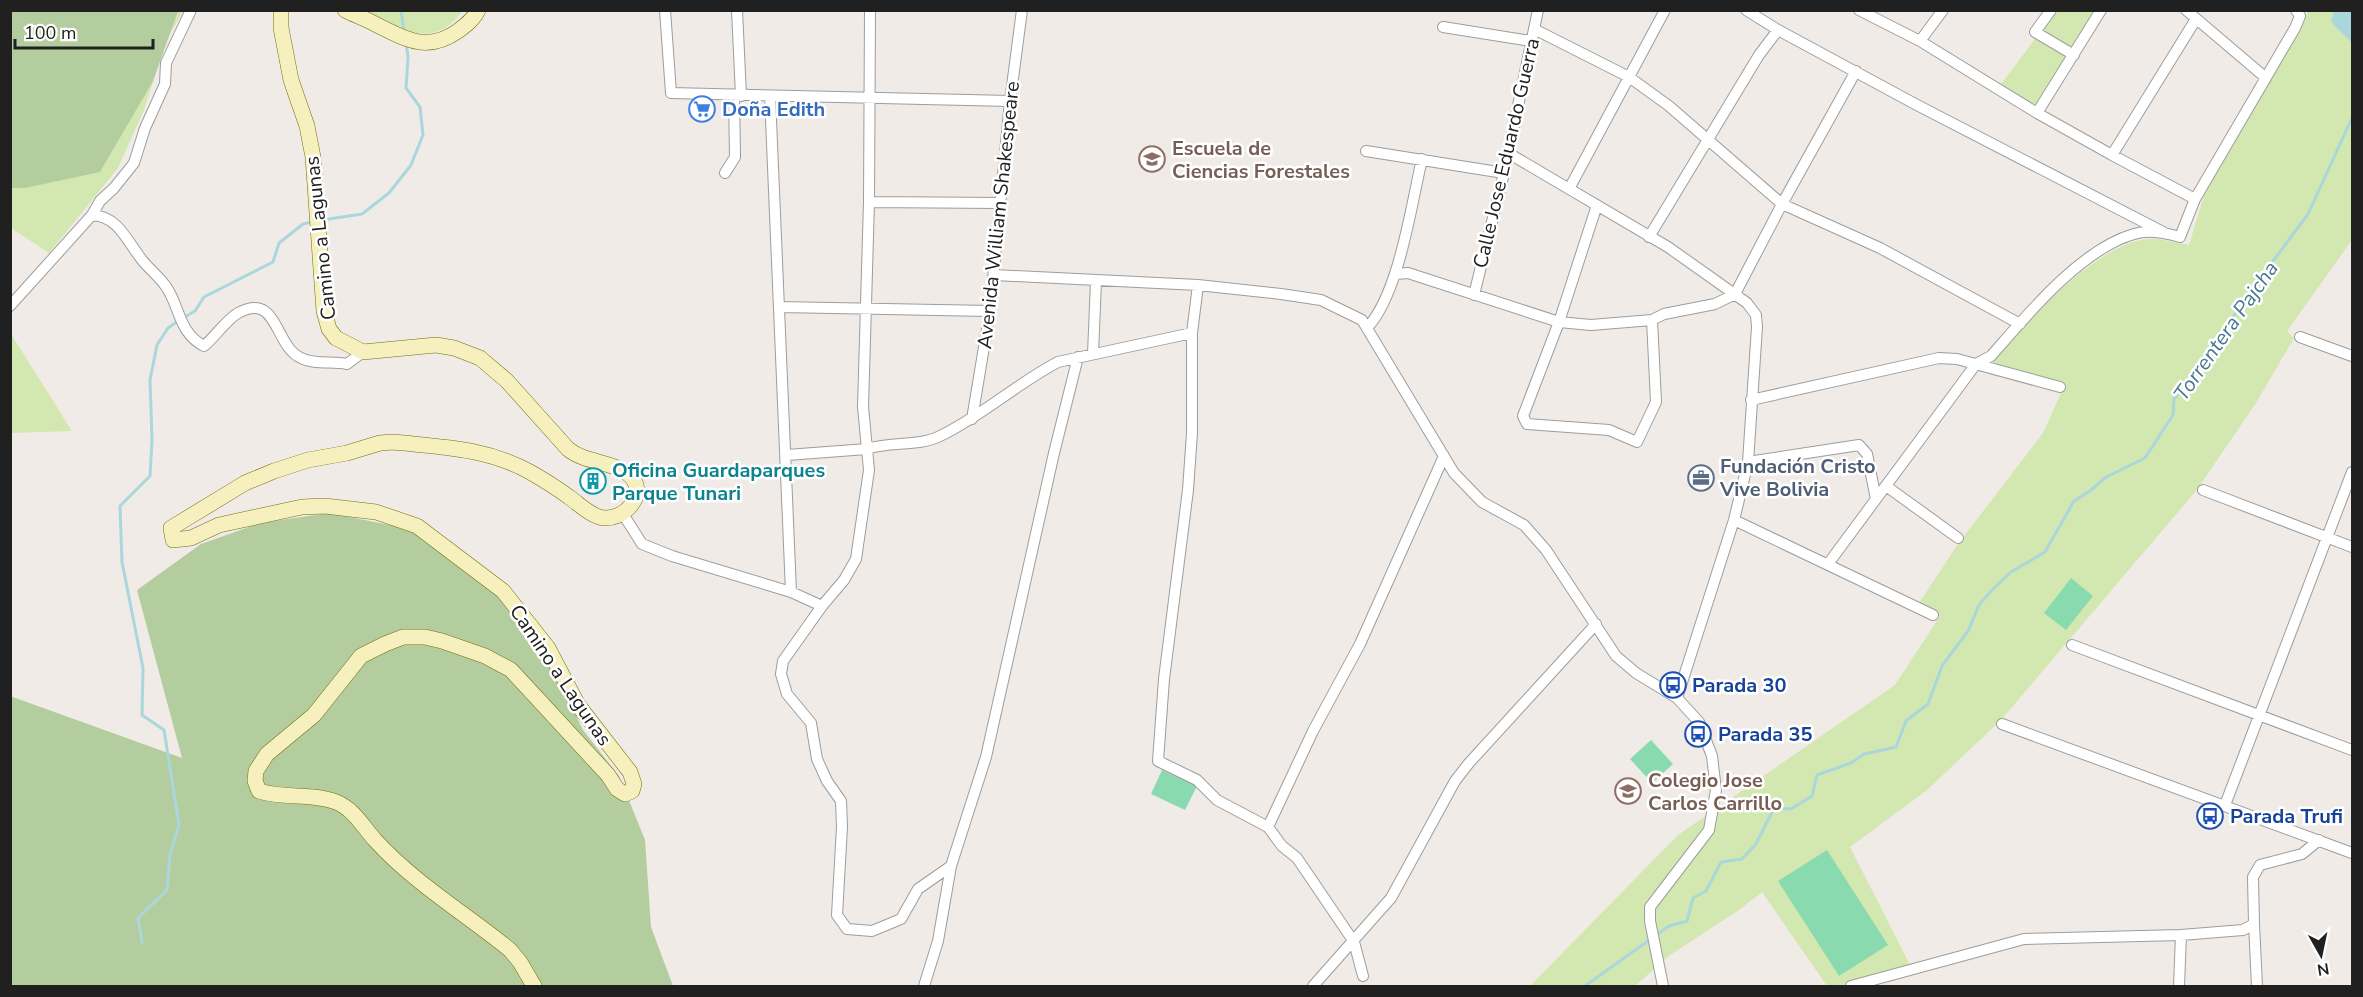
<svg xmlns="http://www.w3.org/2000/svg" width="2363" height="997" font-family="'Nunito Sans',sans-serif">
<style>
.grass{fill:#d3e7b0}
.forest{fill:#b3cd9e}
.pitch{fill:#8adaaf}
.water{fill:#aad7db}
.lines{fill:none;stroke-linecap:round;stroke-linejoin:round}
.stream{stroke:#aad7db;stroke-width:3}
.street-casing{stroke:#9d9d9d;stroke-width:12}
.secondary-casing{stroke:#726e0b;stroke-width:16}
.street{stroke:#fff;stroke-width:10}
.secondary{stroke:#f6f0be;stroke-width:15}
.labels{text-anchor:middle;stroke-width:5;stroke-linejoin:round;paint-order:stroke}
.shop-label{font-size:20px;font-weight:bold;fill:#366cbe;stroke:#fff;text-anchor:start}
.education-label{font-size:20px;font-weight:bold;fill:#785e54;stroke:#fff;text-anchor:start}
.street-label{font-size:20px;fill:#202020;stroke:#fff}
.service-label{font-size:20px;font-weight:bold;fill:#4e5e75;stroke:#fff;text-anchor:start}
.culture-label{font-size:20px;font-weight:bold;fill:#0d838f;stroke:#fff;text-anchor:start}
.transit-label{font-size:20px;font-weight:bold;fill:#164399;stroke:#fff;text-anchor:start}
.water-label{font-size:21px;font-style:italic;fill:#477993;stroke:#fff}
</style>
<rect width="100%" height="100%" fill="#f0ebe7"/>
<path class="grass" d="M 10,11 L 183,11 L 166,41 L 144,110 L 118,168 L 49,253 L 11,228 Z
M 350,11 L 462,11 C 435,54 386,24 350,11 Z
M 2056,11 L 2096,11 L 2037,106 L 2001,84 Z
M 2308,11 L 2352,11 L 2352,240 L 2287,331 L 2294,338 L 2256,403 L 2196,491 L 2001,720 L 1926,791 L 1850,847 L 1910,965 L 1840,986 L 1827,986 L 1762,892 L 1739,910 L 1670,955 L 1635,986 L 1530,986 L 1678,835 L 1895,685 L 1940,616 L 1919,603 L 1958,544 L 2043,433 L 2065,384 L 1987,363 C 2022,327 2096,243 2148,239 C 2160,238 2176,243 2189,245 L 2205,192 L 2299,32 Z
M 10,334 L 11,334 L 72,431 L 11,433 Z"/>
<path class="forest" d="M 10,11 L 178,11 L 153,81 L 100,172 L 25,188 L 11,188 Z
M 329,513 L 410,529 L 498,595 L 550,663 L 583,730 L 619,776 L 645,840 L 651,927 L 673,986 L 11,986 L 10,696 L 182,758 L 137,590 L 201,544 L 260,523 Z"/>
<path class="pitch" d="M 2071,578 L 2093,596 L 2066,630 L 2044,613 Z
M 1651,740 L 1673,764 L 1652,783 L 1630,759 Z
M 1162,770 L 1197,786 L 1185,810 L 1151,794 Z
M 1827,850 L 1888,945 L 1839,976 L 1778,881 Z"/>
<path class="water" d="M 2334,11 L 2352,11 L 2352,43 L 2331,22 Z"/>
<g class="lines">
<path class="stream" d="M 401,10 L 404,31
M 322,220 L 362,214 L 389,193 L 411,165 L 423,135 L 420,107 L 406,88 L 408,57 L 406,43
M 183,318 L 195,311 L 204,297 L 273,262 L 279,243 L 303,224 L 312,222
M 142,942 L 138,918 L 167,890 L 170,854 L 179,825 L 164,730 L 142,715 L 143,668 L 122,562 L 120,506 L 150,476 L 152,440 L 150,380 L 157,345 L 168,328 L 178,321
M 1585,986 L 1669,926 L 1687,921 L 1693,898 L 1706,891 L 1721,862 L 1742,859 L 1756,844 L 1774,808 L 1791,809 L 1812,796 L 1817,775 L 1851,763 L 1864,754 L 1896,747 L 1906,721 L 1928,704 L 1942,666 L 1968,631 L 1979,605 L 1992,590 L 2011,572 L 2045,552 L 2074,501 L 2090,491 L 2106,477 L 2145,458 L 2173,415 L 2174,399 L 2192,377 L 2250,292 L 2308,214 L 2352,118"/>
<g class="street-casing">
<path id="street" d="M 665,10 L 671,93 L 1010,101
M 737,10 L 741,96
M 870,10 L 869,202 L 863,407 L 869,470 L 856,559 L 844,580 L 822,606 L 783,661 L 781,674 L 787,694 L 811,723 L 817,759 L 827,781 L 841,801 L 842,827 L 837,915 L 847,929 L 872,931 L 901,919 L 918,889 L 951,866
M 1746,10 L 1778,30 L 1917,105 L 2163,232
M 1859,10 L 1920,41 L 2037,113 L 2112,155 L 2196,19
M 2051,10 L 2035,32 L 2074,55
M 2186,10 L 2266,78
M 1443,27 L 1531,41
M 1534,29 L 1629,77 L 1669,106 L 1782,204 L 1880,248 L 2020,324
M 1920,41 L 1943,10
M 770,96 L 791,592
M 2037,113 L 2101,10
M 1366,151 L 1504,173
M 1508,153 L 1668,247 L 1747,303 L 1756,315 L 1757,327 L 1748,462 L 1734,520 L 1677,698
M 2112,155 L 2195,199
M 725,173 L 735,157 L 734,95
M 1569,189 L 1665,10
M 869,202 L 1000,203
M 1597,205 L 1559,322 L 1523,416 L 1527,424 L 1609,430 L 1637,442 L 1656,402 L 1652,320
M 92,215 L 100,201 L 114,188 L 134,163 L 145,128 L 165,84 L 166,63 L 191,10
M 1649,237 L 1759,55 L 1778,30
M 1396,274 L 1408,273 L 1559,322 L 1591,325 L 1652,320 L 1664,314 L 1715,304 L 1735,294 L 1782,204 L 1856,71
M 994,275 L 1198,285 L 1281,294 L 1321,300 L 1362,320 L 1454,473 L 1482,502 L 1524,525 L 1546,550 L 1616,656 L 1636,673 L 1677,698 L 1699,722 L 1712,756 L 1716,790 L 1709,830 L 1650,907 L 1650,921 L 1663,986
M 1198,285 L 1192,333 L 1192,433 L 1188,490 L 1164,679 L 1158,761 L 1197,780 L 1217,800 L 1268,827 L 1282,846 L 1297,858 L 1354,942 L 1363,976
M 1474,295 L 1504,173 L 1538,10
M 10,306 L 92,215 C 118,216 127,241 142,260 C 150,270 160,277 167,288 C 180,308 179,333 204,346 C 216,336 225,321 238,313 C 278,291 274,346 301,358 C 314,365 332,361 347,364 L 363,352
M 779,307 L 990,311
M 1367,328 C 1399,294 1411,206 1422,159
M 2300,337 L 2352,356
M 1093,354 L 1096,281
M 1751,400 L 1939,358 L 1957,359 L 2060,387
M 972,419 L 990,311 L 1010,101 L 1022,10
M 787,455 L 867,449 C 890,441 918,447 940,436 C 982,416 1016,384 1058,362 L 1192,333
M 1748,462 L 1859,445 L 1867,454 L 1876,499
M 1886,486 L 1958,538
M 2203,490 L 2352,547
M 623,514 L 642,544 L 672,556 L 791,592 L 822,606
M 1734,520 L 1933,615
M 1828,564 L 1976,364 L 1991,356 C 2027,315 2081,249 2134,234 C 2149,229 2166,233 2180,237 L 2195,199 L 2295,28 L 2300,16 L 2296,10
M 2072,645 L 2352,750
M 2002,724 L 2352,853
M 2225,805 L 2352,472
M 1268,827 L 1313,731 L 1360,644 L 1444,456
M 2254,924 L 2257,986
M 924,986 L 938,941 L 951,866 L 986,757 L 1054,453 L 1078,357
M 1313,986 L 1391,898 L 1455,781 L 1469,763 L 1596,624
M 1851,986 L 2024,939 L 2181,935 L 2243,930 L 2254,924 L 2253,877 L 2260,865 L 2302,854 L 2319,840
M 2179,986 L 2181,935"/>
</g>
<g class="secondary-casing">
<path id="secondary" d="M 281,10 L 281,28 L 291,80 L 307,126 L 313,157 L 324,311 L 329,329 L 336,338 L 363,352 L 436,345 L 454,348 L 480,358 L 507,381 L 568,449 C 585,463 610,461 627,473 C 652,491 624,524 599,517 C 587,513 579,504 569,497 C 557,488 544,480 530,472 C 487,448 441,447 393,442 L 380,443 L 347,453 L 308,460 L 274,471 L 245,483 L 171,528 L 173,540 L 191,538 L 219,525 L 302,507 L 325,506 L 376,512 L 417,526 L 503,591 L 548,648 L 578,705 L 630,772 L 634,784 L 632,791 L 625,794 L 617,789 L 608,775 L 511,670 L 485,656 L 442,641 L 425,637 L 403,637 L 385,644 L 361,656 L 314,715 L 267,754 L 256,771 L 255,781 L 259,791 C 284,799 312,793 336,802 C 354,809 363,827 375,840 C 414,883 466,914 510,950 L 520,962 L 534,986
M 345,10 C 355,15 366,19 375,24 C 405,39 427,53 458,31 C 466,25 474,19 478,10"/>
</g>
<use href="#street" class="street"/>
<use href="#secondary" class="secondary"/>
</g>
<defs>
<g id="supermarket-ring" transform="scale(1.35)"><circle r="9.5" fill="#fff" stroke="#3f7fe0" stroke-width="1.5"/><path d="M-6-5.5h2.5l.6 2H6L4.5 2H-2.5L-4.4-4H-6ZM-1.5 3.2a1.3 1.3 0 1 0 .1 0ZM3 3.2a1.3 1.3 0 1 0 .1 0Z" fill="#3f7fe0"/></g>
<g id="university-ring" transform="scale(1.35)"><circle r="9.5" fill="#fff" stroke="#8d6e63" stroke-width="1.5"/><path d="M0-5L7-2L0 1L-7-2ZM-4 1L0 2.5L4 1V4Q0 6-4 4Z" fill="#8d6e63"/></g>
<g id="office-ring" transform="scale(1.35)"><circle r="9.5" fill="#fff" stroke="#5c6f8a" stroke-width="1.5"/><path d="M-6-3h4V-5.5h4V-3h4V5H-6ZM-1-4.5V-3h2v-1.5ZM-6 0V1H6V0Z" fill="#5c6f8a"/></g>
<g id="building-ring" transform="scale(1.35)"><circle r="9.5" fill="#fff" stroke="#0f9aa8" stroke-width="1.5"/><path d="M-4-6H4V6H1V3H-1V6H-4ZM-2.5-4.3h1.7v1.8h-1.7ZM.8-4.3h1.7v1.8H.8ZM-2.5-1h1.7V.8h-1.7ZM.8-1h1.7V.8H.8Z" fill="#0f9aa8"/></g>
<g id="bus-ring" transform="scale(1.35)"><circle r="9.5" fill="#fff" stroke="#1a4fb4" stroke-width="1.5"/><path d="M-5-6H5V4H4V6H2V4H-2V6H-4V4H-5ZM-3.5-4V0h7V-4ZM-3.5 1.2v1.5H-2V1.2ZM2 1.2v1.5H3.5V1.2Z" fill="#1a4fb4"/></g>
<g id="school-ring" transform="scale(1.35)"><circle r="9.5" fill="#fff" stroke="#8d6e63" stroke-width="1.5"/><path d="M0-5L7-2L0 1L-7-2ZM-4 1L0 2.5L4 1V4Q0 6-4 4Z" fill="#8d6e63"/></g>
</defs>
<g fill-rule="evenodd">
<use href="#supermarket-ring" x="702" y="109"/>
<use href="#university-ring" x="1152" y="159"/>
<use href="#office-ring" x="1701" y="478"/>
<use href="#building-ring" x="593" y="481"/>
<use href="#bus-ring" x="1673" y="685"/>
<use href="#bus-ring" x="1698" y="734"/>
<use href="#school-ring" x="1628" y="791"/>
<use href="#bus-ring" x="2210" y="816"/>
</g>
<g class="labels">
<g class="shop-label">
<text x="722" y="116">Doña Edith</text>
</g>
<g class="education-label">
<text x="1172" y="155">Escuela de<tspan x="1172" dy="23">Ciencias Forestales</tspan></text>
<text x="1648" y="787">Colegio Jose<tspan x="1648" dy="23">Carlos Carrillo</tspan></text>
</g>
<g class="street-label">
<text transform="translate(1506 153) rotate(-77)" y="7">Calle Jose Eduardo Guerra</text>
<text transform="translate(998 215) rotate(-84)" y="7">Avenida William Shakespeare</text>
<text transform="translate(320 238) rotate(-96)" y="7">Camino a Lagunas</text>
<text transform="translate(561 675) rotate(56)" y="7">Camino a Lagunas</text>
</g>
<g class="service-label">
<text x="1720" y="473">Fundación Cristo<tspan x="1720" dy="23">Vive Bolivia</tspan></text>
</g>
<g class="culture-label">
<text x="612" y="477">Oficina Guardaparques<tspan x="612" dy="23">Parque Tunari</tspan></text>
</g>
<g class="transit-label">
<text x="1692" y="692">Parada 30</text>
<text x="1718" y="741">Parada 35</text>
<text x="2230" y="823">Parada Trufi</text>
</g>
<g class="water-label">
<text transform="translate(2226 331) rotate(-55)" y="7">Torrentera Pajcha</text>
</g>
</g>
<rect width="2363" height="997" fill="none" stroke="#202020" stroke-width="24"/>
<g transform="translate(2321 955) rotate(171)" stroke="#ffffff" stroke-width="4.5" paint-order="stroke">
<path d="M0-4.5L10 22L0 15L-10 22Z" fill="#202020"/>
<text y="-9" font-size="16" font-weight="bold" text-anchor="middle" fill="#202020">N</text>
</g>
<path d="M15 39v9h138v-9" fill="none" stroke="#202020" stroke-width="3"/>
<text x="24" y="39" font-size="18" fill="#202020" stroke="#ffffff" stroke-width="4.5" paint-order="stroke">100 m</text>
</svg>
